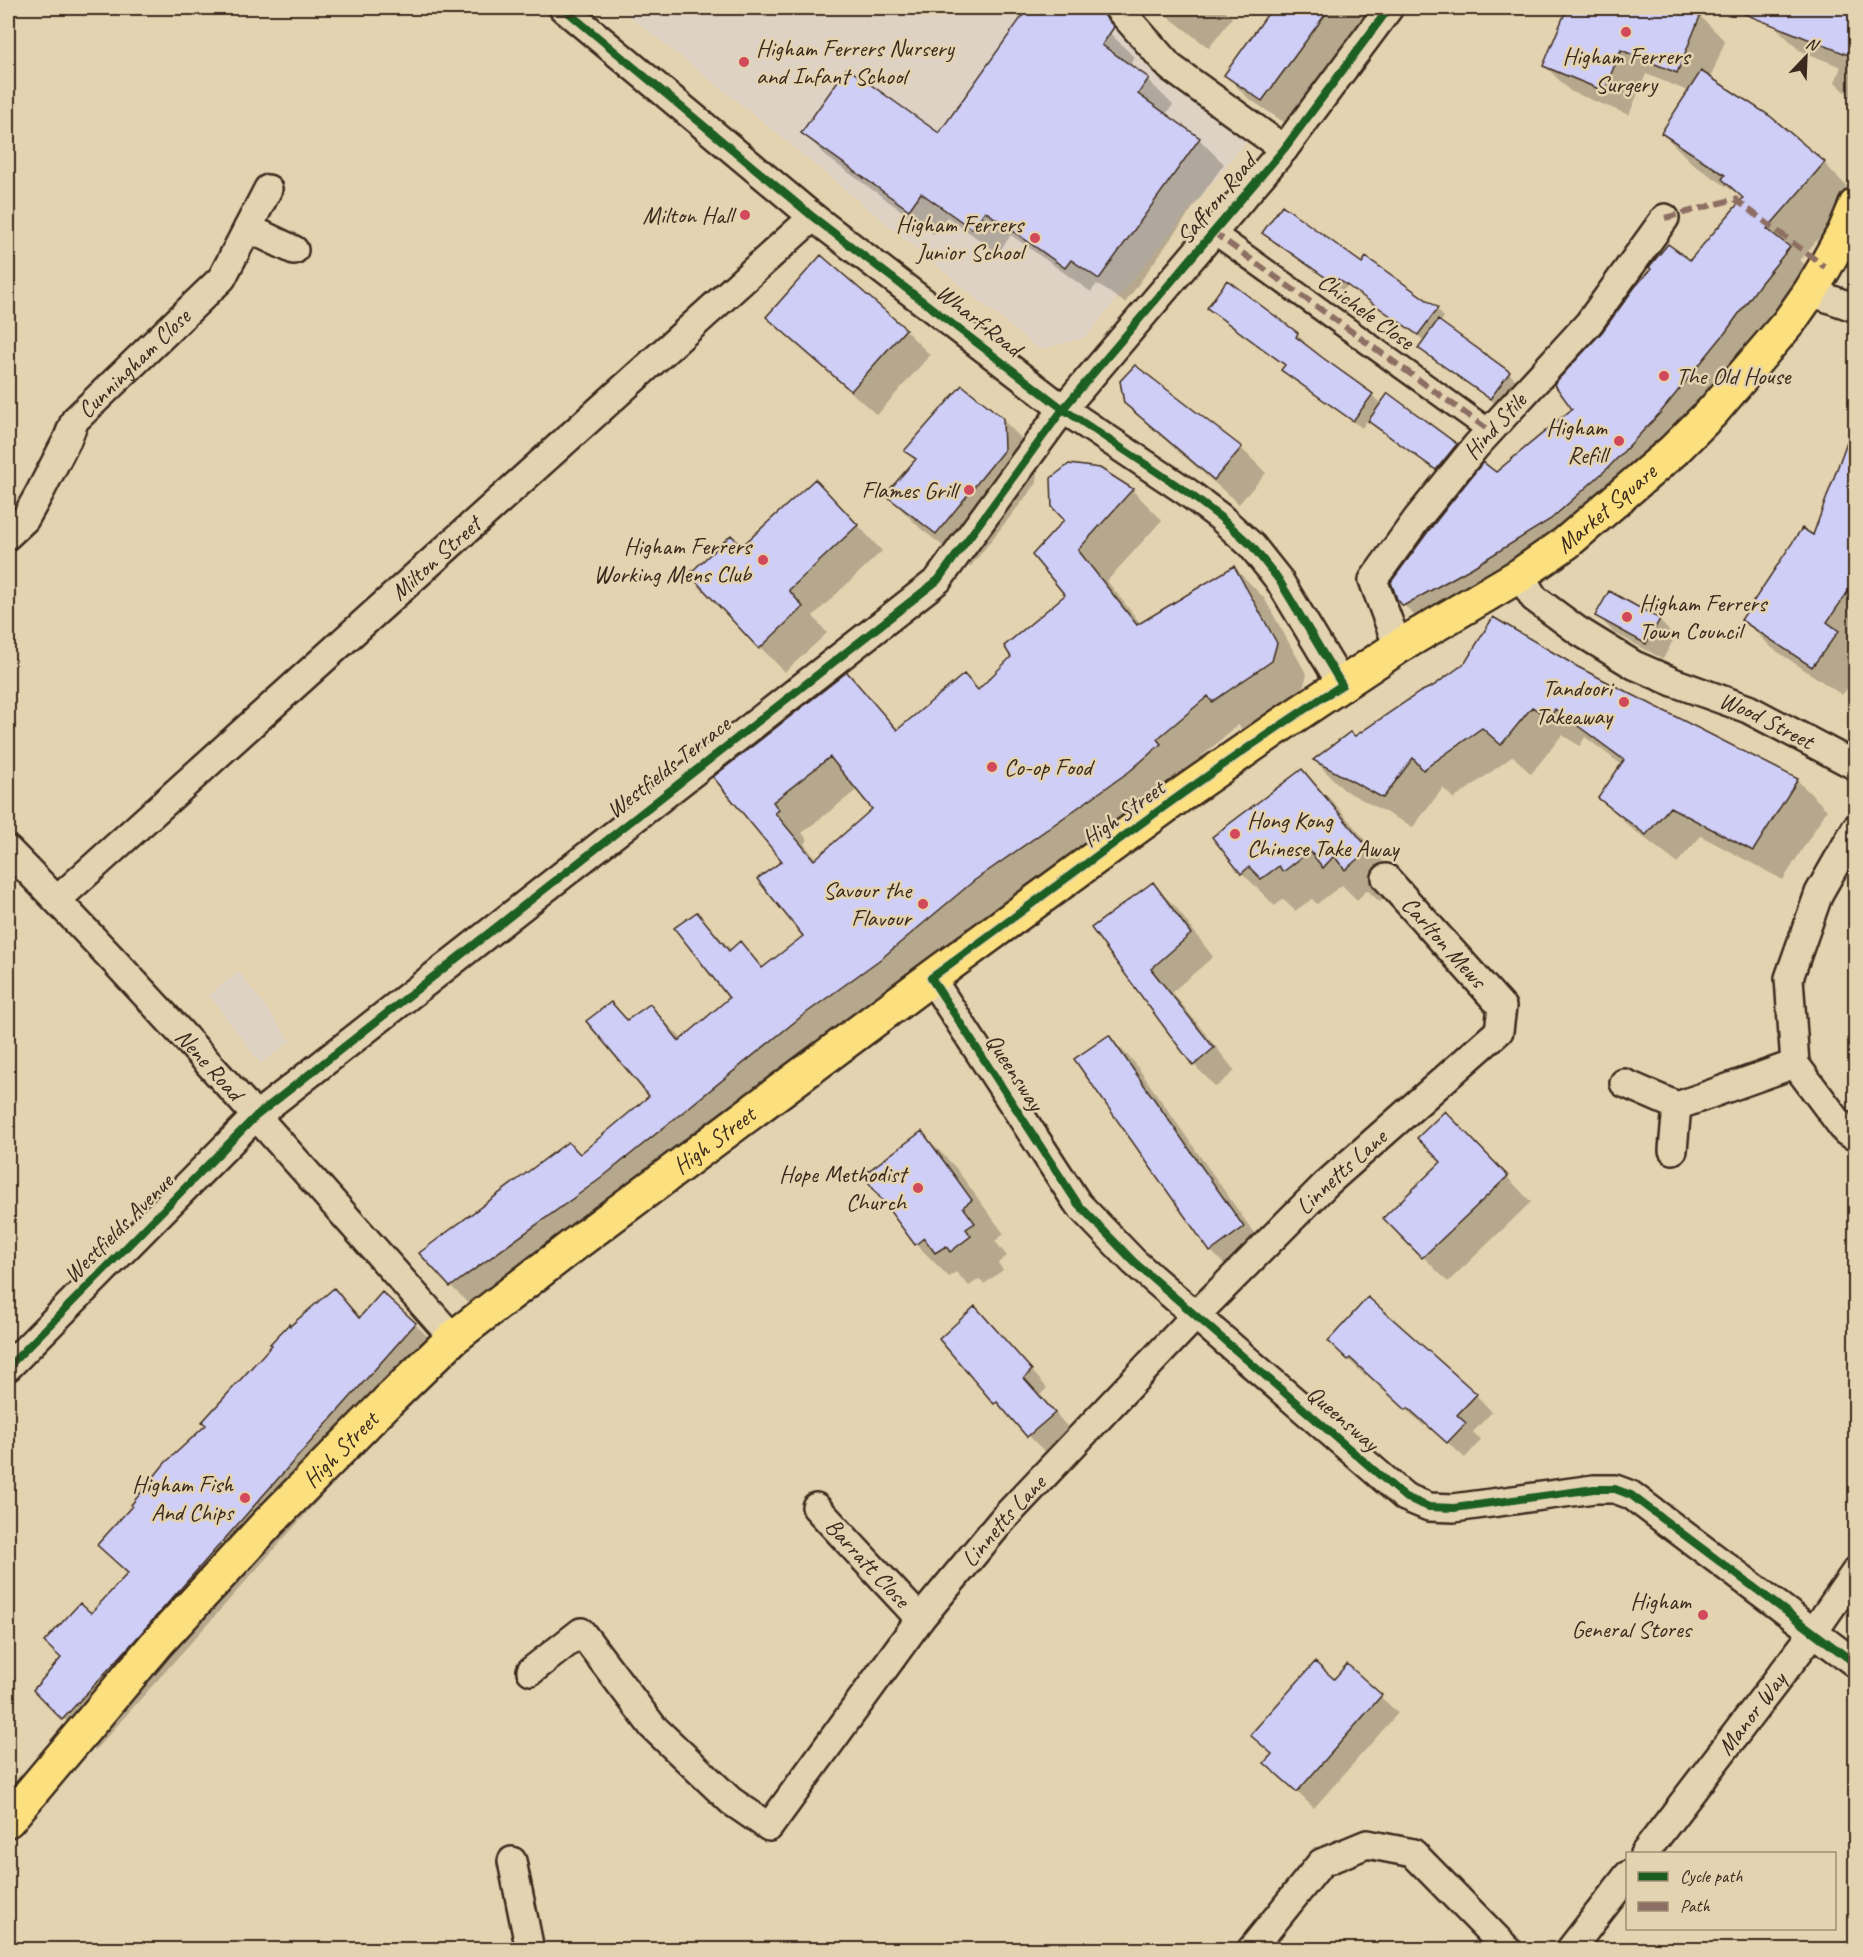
<svg xmlns="http://www.w3.org/2000/svg" width="1863" height="1957" font-family="Caveat,sans-serif">
<style>
.built{fill:#ded2c5}
.shadow{fill:#0003;fill-rule:evenodd}
.building{fill:#cfcef7;stroke:#3b2a1e;stroke-width:1.5;fill-rule:evenodd}
.lines{fill:none;stroke-linecap:round;stroke-linejoin:round}
.pedestrian-casing{stroke:#3b2a1e;stroke-width:26}
.minor-casing{stroke:#3b2a1e;stroke-width:32}
.primary-casing{stroke:#3b2a1e;stroke-width:38}
.pedestrian{stroke:#e4d3b0;stroke-width:21}
.minor{stroke:#e4d3b0;stroke-width:27}
.primary{stroke:#fce080;stroke-width:33}
.quiet{stroke:#8d6e63;stroke-width:6;stroke-dasharray:12 6;stroke-linecap:butt}
.cycleway-casing{stroke:#e4d3b0;stroke-width:11}
.cycleway{stroke:#1b5e20;stroke-width:8}
.poi-dot{fill:#d1495b;stroke:#e4d3b0;stroke-width:2}
.labels{text-anchor:middle;stroke-width:5;stroke-linejoin:round;paint-order:stroke}
.poi-label{font-size:24px;fill:#3b2a1e;stroke:#e4d3b0;text-anchor:end}
.street-label{font-size:24px;fill:#3b2a1e;stroke:#e4d3b0}
</style>
<rect width="100%" height="100%" fill="#e4d3b0"/>
<filter id="ink" filterUnits="userSpaceOnUse"><feTurbulence type="fractalNoise" baseFrequency=".0167" numOctaves="2"/><feDisplacementMap in="SourceGraphic" scale="12" xChannelSelector="R" yChannelSelector="G"/><feConvolveMatrix kernelMatrix="1 2 1 2 8 2 1 2 1" color-interpolation-filters="sRGB"/></filter>
<g filter="url(#ink)">
<path class="built" d="M 619,8 L 1108,8 L 1249,138 L 1086,337 L 1039,350 L 757,117 Z
M 239,972 L 291,1041 L 261,1064 L 209,995 Z"/>
<path class="shadow" d="M 1030,8 L 1074,8 L 1110,33 L 1135,58 L 1129,66 L 1148,80 L 1173,105 L 1165,115 L 1199,139 L 1224,164 L 1125,303 L 1097,284 L 1091,292 L 1011,235 L 998,253 L 947,217 L 934,234 L 828,158 L 803,133 L 939,135 Z
M 1157,8 L 1222,8 L 1232,18 L 1209,48 Z
M 1274,8 L 1362,8 L 1366,12 L 1285,123 L 1248,98 L 1226,75 Z
M 1569,8 L 1680,8 L 1700,16 L 1725,41 L 1710,79 L 1824,163 L 1855,195 L 1800,260 L 1820,280 L 1757,365 L 1436,637 L 1404,605 L 1496,474 L 1574,409 L 1690,262 L 1744,199 L 1738,194 L 1694,165 L 1662,133 L 1690,92 L 1646,74 L 1629,115 L 1570,91 L 1545,66 Z
M 1781,8 L 1856,8 L 1856,102 L 1835,82 L 1841,67 L 1799,50 L 1774,25 Z
M 1264,233 L 1362,265 L 1437,309 L 1444,317 L 1440,323 L 1509,373 L 1517,381 L 1499,406 L 1428,356 L 1420,348 L 1425,341 L 1347,286 L 1343,291 L 1272,241 Z
M 1209,308 L 1297,334 L 1305,342 L 1303,344 L 1372,395 L 1382,405 L 1389,395 L 1457,445 L 1464,453 L 1445,477 L 1378,429 L 1368,419 L 1362,428 L 1291,377 L 1283,370 L 1286,366 L 1217,316 Z
M 768,317 L 905,330 L 930,355 L 877,415 L 793,342 Z
M 1126,402 L 1241,448 L 1266,473 L 1239,504 L 1151,428 Z
M 1002,419 L 1036,453 L 1037,483 L 970,567 L 920,528 L 887,495 L 916,461 L 906,451 Z
M 1856,424 L 1856,677 L 1842,695 L 1772,648 L 1743,619 L 1814,537 Z
M 1132,490 L 1162,520 L 1107,581 L 1141,624 L 1234,567 L 1264,598 L 1307,675 L 1302,691 L 1244,731 L 1238,725 L 1186,770 L 1190,775 L 481,1316 L 451,1286 L 580,1156 L 651,1096 L 650,1006 L 683,1040 L 731,998 L 697,914 L 732,950 L 740,944 L 764,968 L 805,936 L 784,861 L 715,777 L 846,674 L 899,730 L 979,691 L 1013,657 L 1068,595 L 1034,555 ZM 858,789 L 874,809 L 817,860 L 804,844 L 808,840 L 802,833 Z
M 840,506 L 882,551 L 813,616 L 827,633 L 785,672 L 760,647 L 743,548 Z
M 1597,615 L 1659,620 L 1675,637 L 1663,659 L 1613,632 Z
M 1578,668 L 1797,780 L 1827,810 L 1783,880 L 1701,836 L 1677,863 L 1630,827 L 1600,798 L 1622,765 L 1585,737 L 1580,746 L 1562,735 L 1531,774 L 1513,756 L 1454,799 L 1443,788 L 1413,827 L 1344,790 L 1315,761 L 1355,738 Z
M 1302,771 L 1335,804 L 1401,883 L 1380,902 L 1367,890 L 1357,900 L 1342,885 L 1317,904 L 1312,899 L 1295,911 L 1283,899 L 1275,906 L 1242,873 L 1214,838 Z
M 1152,884 L 1175,906 L 1213,957 L 1172,992 L 1235,1071 L 1216,1087 L 1194,1065 L 1094,928 Z
M 1109,1037 L 1134,1062 L 1268,1253 L 1236,1276 L 1211,1251 Z
M 922,1133 L 955,1167 L 1004,1234 L 995,1241 L 1007,1256 L 998,1263 L 1003,1270 L 984,1284 L 979,1279 L 969,1286 L 956,1272 L 949,1277 L 916,1244 Z
M 1470,1138 L 1531,1202 L 1448,1282 L 1385,1218 Z
M 334,1290 L 361,1317 L 415,1324 L 447,1356 L 95,1750 L 35,1690 L 63,1659 L 91,1615 L 128,1575 L 99,1545 L 208,1425 L 290,1328 Z
M 992,1325 L 1047,1388 L 1040,1395 L 1070,1430 L 1045,1452 L 996,1403 L 941,1339 Z
M 1330,1341 L 1476,1395 L 1492,1412 L 1473,1432 L 1481,1440 L 1465,1458 L 1426,1423 L 1424,1426 L 1367,1374 L 1365,1376 Z
M 1347,1666 L 1398,1713 L 1314,1808 L 1266,1763 L 1273,1755 L 1252,1735 L 1334,1681 Z"/>
<path class="building" d="M 1028,8 L 1103,8 L 1106,18 L 1114,27 L 1102,45 L 1149,78 L 1138,94 L 1200,138 L 1099,279 L 1071,260 L 1065,268 L 985,211 L 972,229 L 921,193 L 909,210 L 801,133 L 847,68 L 939,133 Z
M 1272,8 L 1330,8 L 1262,101 L 1224,75 Z
M 1567,8 L 1684,8 L 1701,14 L 1677,73 L 1621,50 L 1604,91 L 1543,66 Z
M 1732,8 L 1856,8 L 1856,58 L 1732,9 Z
M 1701,71 L 1770,116 L 1825,162 L 1767,229 L 1790,247 L 1760,284 L 1725,333 L 1660,413 L 1608,468 L 1551,519 L 1473,567 L 1403,606 L 1397,599 L 1391,582 L 1430,529 L 1483,462 L 1496,472 L 1572,409 L 1554,384 L 1602,332 L 1635,287 L 1651,269 L 1649,267 L 1668,244 L 1690,260 L 1743,198 L 1722,179 L 1725,175 L 1661,133 Z
M 1282,205 L 1362,263 L 1366,257 L 1438,308 L 1418,335 L 1338,279 L 1335,284 L 1262,233 Z
M 821,255 L 906,329 L 851,391 L 766,317 Z
M 1227,280 L 1298,333 L 1296,337 L 1323,358 L 1373,394 L 1353,421 L 1281,370 L 1285,365 L 1207,308 Z
M 1438,320 L 1510,372 L 1490,399 L 1418,348 Z
M 1135,365 L 1242,447 L 1214,480 L 1124,403 L 1120,381 Z
M 962,385 L 1003,418 L 1004,450 L 936,534 L 885,495 L 916,459 L 904,451 Z
M 1388,393 L 1457,444 L 1436,470 L 1368,421 Z
M 1852,428 L 1856,429 L 1856,580 L 1827,622 L 1839,631 L 1812,667 L 1741,620 L 1802,528 L 1813,535 Z
M 1069,464 L 1100,468 L 1133,489 L 1078,550 L 1137,625 L 1234,566 L 1277,643 L 1272,661 L 1212,702 L 1208,696 L 1157,739 L 1161,744 L 1130,771 L 975,880 L 882,958 L 802,1016 L 600,1179 L 450,1287 L 419,1253 L 568,1142 L 580,1154 L 649,1096 L 586,1021 L 611,1002 L 627,1020 L 650,1004 L 679,1041 L 729,998 L 674,928 L 697,912 L 729,951 L 740,941 L 762,968 L 803,936 L 757,879 L 782,861 L 713,777 L 847,672 L 897,730 L 964,674 L 978,690 L 1011,657 L 1004,646 L 1065,595 L 1032,555 L 1064,520 L 1052,507 L 1051,478 ZM 830,757 L 872,809 L 814,860 L 775,813 L 779,810 L 773,802 Z
M 815,479 L 858,525 L 789,590 L 803,607 L 759,649 L 689,574 L 731,535 L 742,546 Z
M 1609,591 L 1660,619 L 1646,644 L 1595,616 Z
M 1493,617 L 1578,667 L 1798,779 L 1753,851 L 1670,807 L 1646,835 L 1598,798 L 1624,760 L 1555,709 L 1550,718 L 1532,707 L 1501,745 L 1482,728 L 1423,770 L 1413,758 L 1383,798 L 1313,760 L 1350,732 L 1355,736 L 1420,692 L 1433,686 L 1465,663 Z
M 1302,769 L 1369,849 L 1345,870 L 1334,856 L 1323,868 L 1310,851 L 1283,872 L 1279,866 L 1261,879 L 1249,867 L 1241,874 L 1212,837 Z
M 1153,882 L 1191,934 L 1151,969 L 1214,1048 L 1193,1066 L 1091,928 Z
M 1109,1035 L 1244,1227 L 1210,1252 L 1074,1059 Z
M 1445,1111 L 1508,1176 L 1422,1258 L 1383,1218 L 1441,1162 L 1417,1138 Z
M 922,1131 L 972,1200 L 963,1207 L 975,1223 L 966,1229 L 971,1236 L 950,1252 L 946,1246 L 935,1253 L 924,1238 L 915,1245 L 863,1175 Z
M 334,1288 L 359,1318 L 382,1292 L 416,1323 L 128,1648 L 62,1720 L 33,1690 L 61,1658 L 44,1642 L 80,1603 L 91,1613 L 128,1573 L 97,1545 L 132,1506 L 131,1505 L 165,1463 L 206,1425 L 202,1422 L 272,1345 L 270,1344 L 289,1324 L 290,1326 Z
M 1368,1297 L 1477,1394 L 1457,1415 L 1466,1423 L 1447,1443 L 1408,1408 L 1406,1410 L 1350,1358 L 1348,1360 L 1328,1341 Z
M 975,1306 L 1032,1370 L 1024,1378 L 1055,1413 L 1027,1437 L 997,1402 L 994,1404 L 939,1339 Z
M 1315,1662 L 1334,1679 L 1347,1664 L 1382,1695 L 1297,1792 L 1264,1763 L 1272,1754 L 1250,1735 Z"/>
<g class="lines">
<g class="pedestrian-casing">
<path id="pedestrian" d="M 1213,232 L 1490,431"/>
</g>
<g class="minor-casing">
<g id="minor">
<path d="M 563,8 L 813,217 L 1063,409 L 1187,492 L 1220,517 L 1252,546 L 1279,580 L 1342,685"/>
<path d="M 1118,8 L 1170,67 L 1284,149"/>
<path d="M 248,228 L 294,250"/>
<path d="M 1810,292 L 1856,308"/>
<path id="s1" d="M 8,535 L 25,519 L 39,494 L 67,440 L 75,420 L 222,278 L 268,189"/>
<path id="s2" d="M 1520,575 L 1534,598 L 1577,630 L 1634,665 L 1673,682 L 1748,709 L 1856,766"/>
<path id="s3" d="M 1398,647 L 1373,580 L 1417,519 L 1476,446 L 1589,323 L 1665,218"/>
<path d="M 1856,828 L 1819,893 L 1789,978 L 1795,1064 L 1846,1132 L 1856,1137"/>
<path id="s4" d="M 8,850 C 162,1007 307,1173 453,1338"/>
<path id="s5" d="M 57,900 L 813,217"/>
<path d="M 931,978 L 1078,1204 L 1134,1262 L 1405,1497 L 1429,1507 L 1454,1508 L 1594,1489 L 1615,1489 L 1631,1495 L 1856,1664"/>
<path d="M 1624,1083 L 1677,1106 L 1795,1064"/>
<path d="M 1673,1150 L 1677,1106"/>
<path d="M 8,1367 L 256,1116 L 938,580 L 1063,409 L 1284,149 L 1389,8"/>
<path id="s6" d="M 816,1507 L 920,1619"/>
<path id="s7" d="M 531,1671 L 581,1632 L 653,1727 L 731,1801 L 769,1827 L 920,1619 L 1003,1519 L 1196,1315 L 1326,1184 L 1499,1031 L 1502,1007 L 1386,878"/>
<path id="s8" d="M 1644,1854 L 1813,1633 L 1856,1571"/>
<path d="M 512,1861 L 530,1950"/>
<path d="M 1251,1950 L 1321,1863 L 1367,1844 L 1413,1853 L 1508,1950"/>
<path d="M 1570,1950 L 1628,1875"/>
</g>
</g>
<g class="primary-casing">
<g id="primary">
<path id="s9" d="M 8,1820 L 158,1642 L 268,1523 L 387,1402 L 453,1338 L 575,1244 L 931,978 L 1185,792 L 1281,725 L 1398,647 L 1520,575 L 1566,543 L 1673,451 L 1713,411 L 1789,322 L 1810,292 L 1825,267 L 1845,231 L 1856,205"/>
</g>
</g>
<use href="#pedestrian" class="pedestrian"/>
<use href="#minor" class="minor"/>
<use href="#primary" class="primary"/>
<path class="quiet" d="M 1665,218 L 1735,199 L 1825,267
M 1213,232 L 1490,431"/>
<g class="cycleway-casing">
<path id="cycleway" d="M 563,8 L 813,217 L 1063,409 L 1187,492 L 1220,517 L 1252,546 L 1279,580 L 1342,685 C 1200,776 1067,879 931,978 L 1078,1204 L 1134,1262 L 1405,1497 L 1429,1507 L 1454,1508 L 1594,1489 L 1615,1489 L 1631,1495 L 1856,1664
M 8,1367 L 256,1116 L 938,580 L 1063,409 L 1284,149 L 1389,8"/>
</g>
<use href="#cycleway" class="cycleway"/>
</g>
</g>
<g class="poi-dot">
<circle cx="1626" cy="32" r="6"/>
<circle cx="744" cy="62" r="6"/>
<circle cx="745" cy="215" r="6"/>
<circle cx="1035" cy="238" r="6"/>
<circle cx="1664" cy="376" r="6"/>
<circle cx="1619" cy="441" r="6"/>
<circle cx="969" cy="490" r="6"/>
<circle cx="763" cy="560" r="6"/>
<circle cx="1627" cy="617" r="6"/>
<circle cx="1624" cy="702" r="6"/>
<circle cx="992" cy="767" r="6"/>
<circle cx="1235" cy="834" r="6"/>
<circle cx="923" cy="904" r="6"/>
<circle cx="918" cy="1188" r="6"/>
<circle cx="245" cy="1498" r="6"/>
<circle cx="1703" cy="1615" r="6"/>
</g>
<g class="labels">
<g class="poi-label">
<text x="756" y="56" text-anchor="start">Higham Ferrers Nursery<tspan x="756" dy="28">and Infant School</tspan></text>
<text x="1626" y="64" text-anchor="middle">Higham Ferrers<tspan x="1626" dy="28">Surgery</tspan></text>
<text x="733" y="223">Milton Hall</text>
<text x="1023" y="232">Higham Ferrers<tspan x="1023" dy="28">Junior School</tspan></text>
<text x="1676" y="384" text-anchor="start">The Old House</text>
<text x="1607" y="435">Higham<tspan x="1607" dy="28">Refill</tspan></text>
<text x="957" y="498">Flames Grill</text>
<text x="751" y="554">Higham Ferrers<tspan x="751" dy="28">Working Mens Club</tspan></text>
<text x="1639" y="611" text-anchor="start">Higham Ferrers<tspan x="1639" dy="28">Town Council</tspan></text>
<text x="1612" y="696">Tandoori<tspan x="1612" dy="28">Takeaway</tspan></text>
<text x="1004" y="775" text-anchor="start">Co-op Food</text>
<text x="1247" y="828" text-anchor="start">Hong Kong<tspan x="1247" dy="28">Chinese Take Away</tspan></text>
<text x="911" y="898">Savour the<tspan x="911" dy="28">Flavour</tspan></text>
<text x="906" y="1182">Hope Methodist<tspan x="906" dy="28">Church</tspan></text>
<text x="233" y="1492">Higham Fish<tspan x="233" dy="28">And Chips</tspan></text>
<text x="1691" y="1609">Higham<tspan x="1691" dy="28">General Stores</tspan></text>
</g>
<g class="street-label">
<text transform="translate(1216 199) rotate(-50)" y="8">Saffron Road</text>
<text transform="translate(1366 311) rotate(36)" y="8">Chichele Close</text>
<text transform="translate(979 320) rotate(38)" y="8">Wharf Road</text>
<text dy="8" stroke="none"><textPath href="#s1" startOffset="216">Cunningham Close</textPath></text>
<text dy="8" stroke="none"><textPath href="#s3" startOffset="268">Hind Stile</textPath></text>
<text dy="8" stroke="none"><textPath href="#s9" startOffset="2078">Market Square</textPath></text>
<text dy="8" stroke="none"><textPath href="#s5" startOffset="510">Milton Street</textPath></text>
<text dy="8" stroke="none"><textPath href="#s2" startOffset="291">Wood Street</textPath></text>
<text transform="translate(668 767) rotate(-38)" y="8">Westfields Terrace</text>
<text transform="translate(1123 813) rotate(-36)" y="8">High Street</text>
<text transform="translate(1444 942) rotate(48)" y="8">Carlton Mews</text>
<text dy="8" stroke="none"><textPath href="#s4" startOffset="294">Nene Road</textPath></text>
<text transform="translate(1015 1072) rotate(57)" y="8">Queensway</text>
<text dy="8" stroke="none"><textPath href="#s9" startOffset="984">High Street</textPath></text>
<text dy="8" stroke="none"><textPath href="#s7" startOffset="1208">Linnetts Lane</textPath></text>
<text transform="translate(118 1228) rotate(-45)" y="8">Westfields Avenue</text>
<text transform="translate(1343 1418) rotate(41)" y="8">Queensway</text>
<text dy="8" stroke="none"><textPath href="#s9" startOffset="498">High Street</textPath></text>
<text dy="8" stroke="none"><textPath href="#s7" startOffset="722">Linnetts Lane</textPath></text>
<text dy="8" stroke="none"><textPath href="#s6" startOffset="76">Barratt Close</textPath></text>
<text dy="8" stroke="none"><textPath href="#s8" startOffset="177">Manor Way</textPath></text>
</g>
</g>
<rect width="1863" height="1957" fill="none" stroke="#e4d3b0" stroke-width="30"/>
<rect x="15" y="15" width="1833" height="1927" fill="none" stroke="#3b2a1e" stroke-width="2" filter="url(#ink)"/>
<rect x="1626" y="1852" width="210" height="78" fill="#e4d3b0" stroke="#a08f76" stroke-width="1.5"/>
<rect x="1638" y="1872" width="30" height="9" fill="#1b5e20" stroke="#a08f76" stroke-width="1.5"/>
<text x="1680" y="1882" font-size="18" fill="#3b2a1e">Cycle path</text>
<rect x="1638" y="1902" width="30" height="9" fill="#8d6e63" stroke="#a08f76" stroke-width="1.5"/>
<text x="1680" y="1912" font-size="18" fill="#3b2a1e">Path</text>
<g transform="translate(1806 57) rotate(23)" stroke="#e4d3b0" stroke-width="4.5" paint-order="stroke">
<path d="M0-4.5L10 22L0 15L-10 22Z" fill="#3b2a1e"/>
<text y="-9" font-size="16" font-weight="bold" text-anchor="middle" fill="#3b2a1e">N</text>
</g>
</svg>
